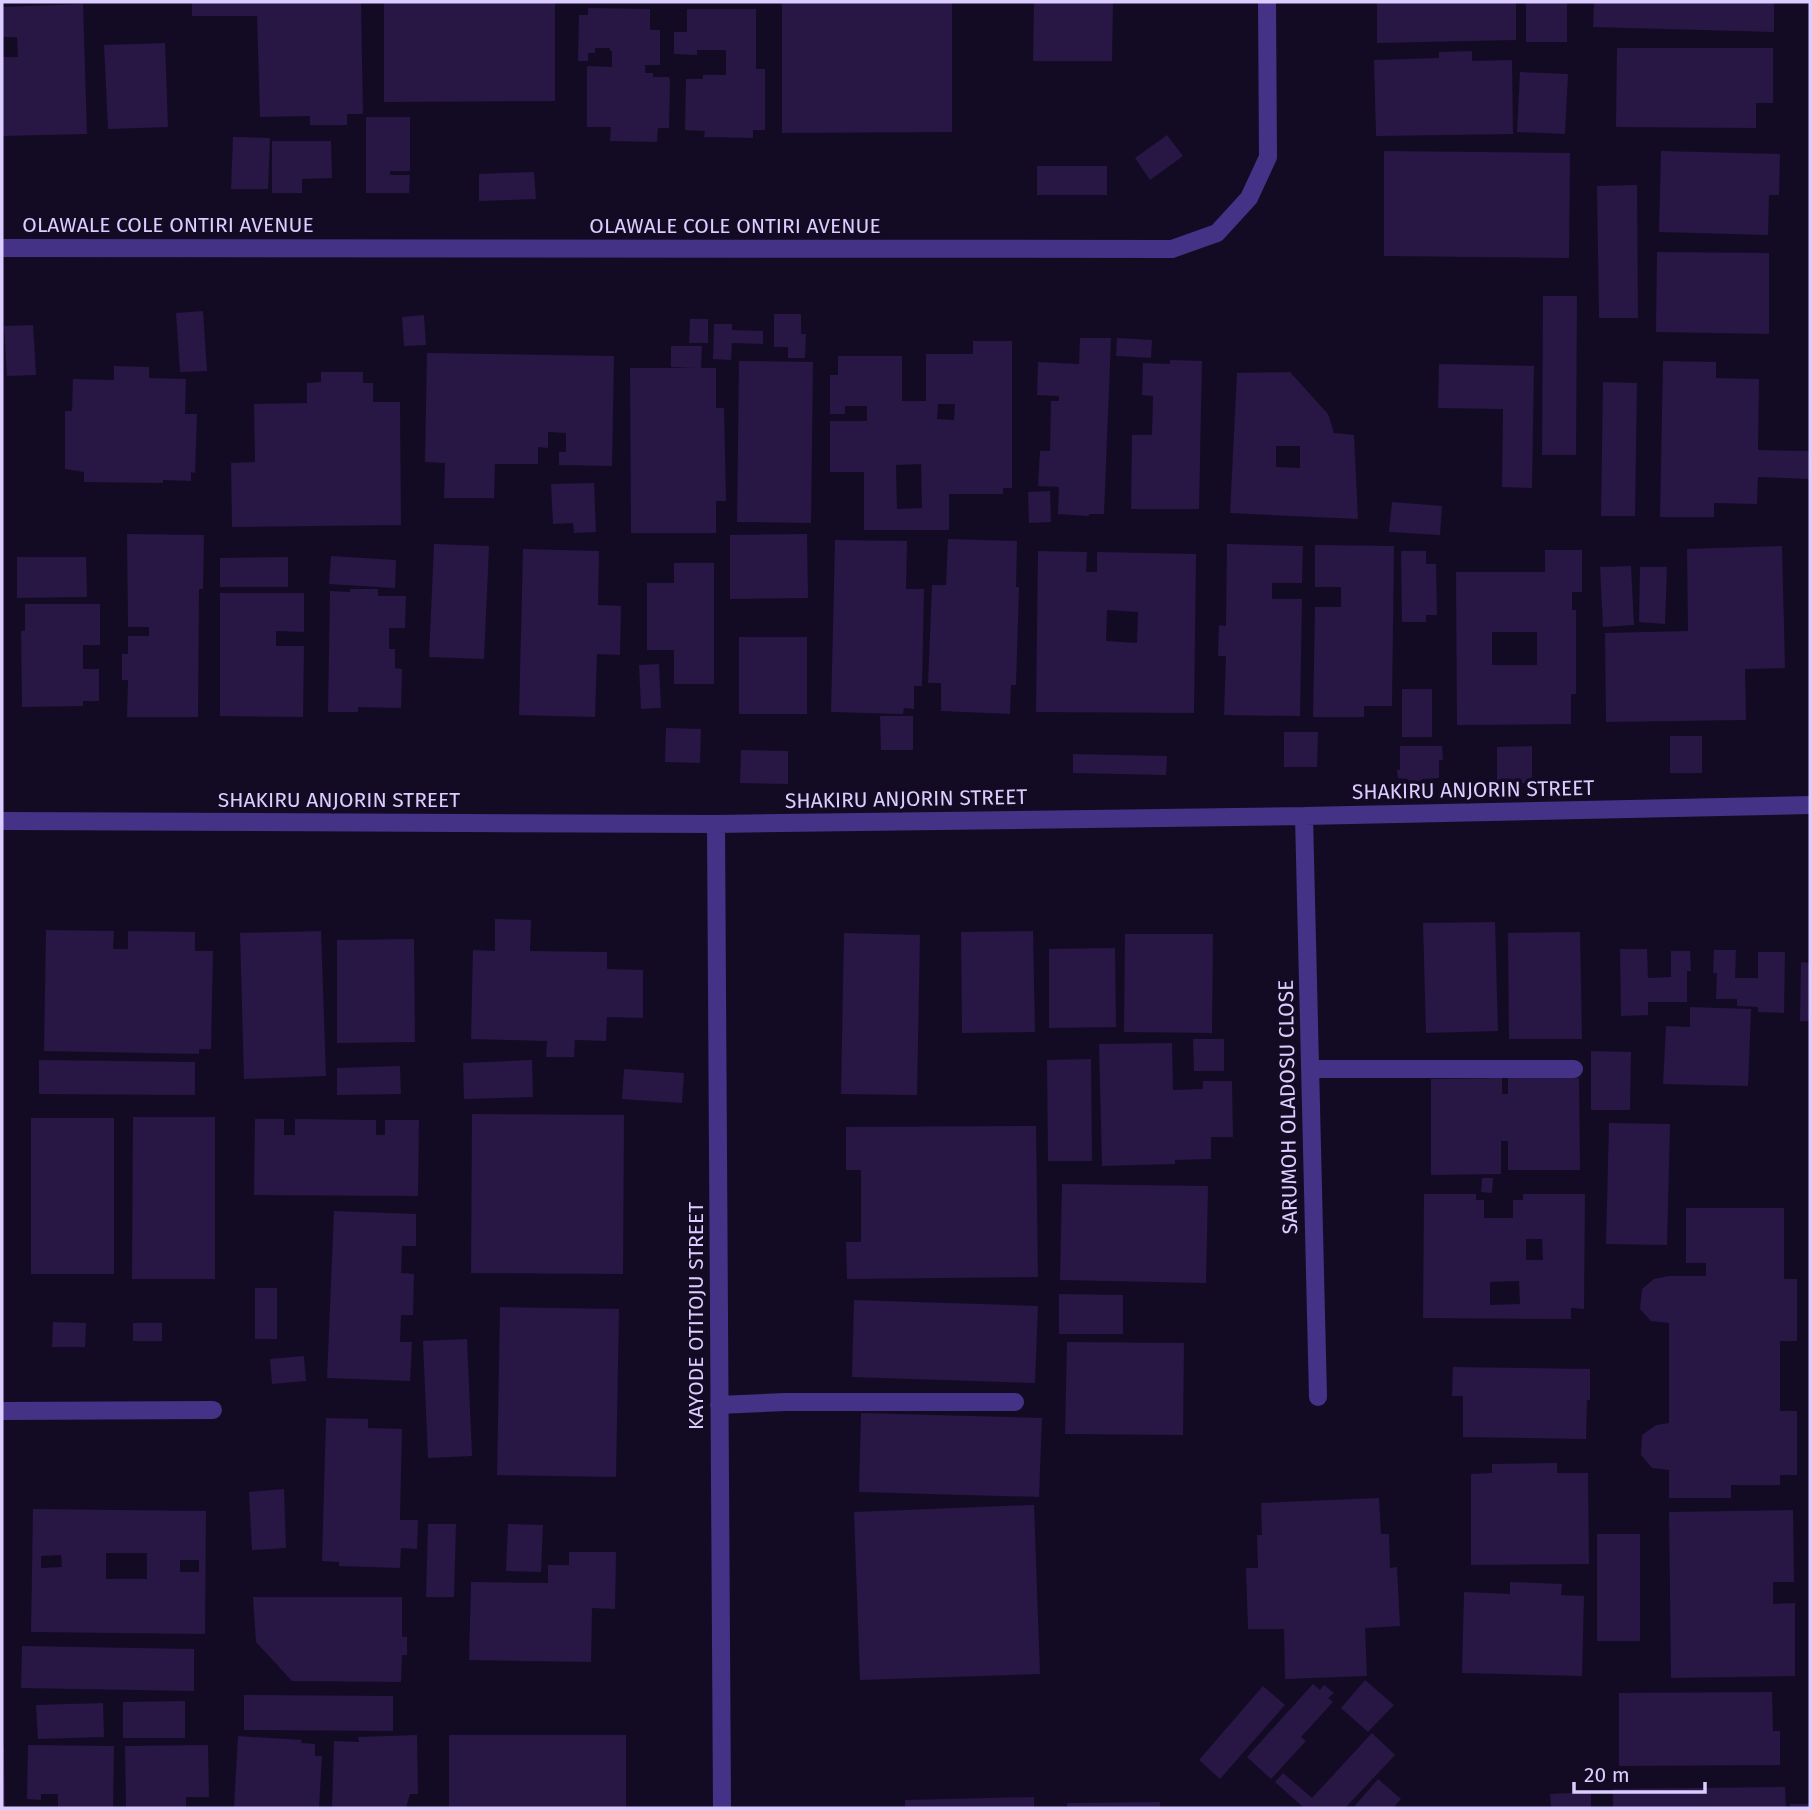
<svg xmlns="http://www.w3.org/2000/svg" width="1812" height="1810" font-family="'Fira Sans',sans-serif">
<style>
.building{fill:#281645;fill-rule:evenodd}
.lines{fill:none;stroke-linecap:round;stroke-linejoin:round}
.minor{stroke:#443286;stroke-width:18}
.labels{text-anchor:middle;stroke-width:7;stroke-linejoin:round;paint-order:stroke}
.street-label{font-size:21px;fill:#dbcdff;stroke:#130b23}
</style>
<rect width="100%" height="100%" fill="#130b23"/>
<path class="building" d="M 192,2 L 361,2 L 363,114 L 347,114 L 347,125 L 310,125 L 310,116 L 260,117 L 257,16 L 192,16 Z
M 384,2 L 555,2 L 555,101 L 384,102 Z
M 782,2 L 952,2 L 952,132 L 782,133 Z
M 1034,2 L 1113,2 L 1112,61 L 1033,61 Z
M 1377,2 L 1516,2 L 1516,40 L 1377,43 Z
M 1526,2 L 1567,2 L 1567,42 L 1526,42 Z
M 1594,2 L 1774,2 L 1774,32 L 1593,27 Z
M 83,4 L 87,134 L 2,136 L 2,57 L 18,57 L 17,37 L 2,37 L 2,7 Z
M 588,8 L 650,9 L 650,30 L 660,30 L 660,65 L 645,65 L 645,73 L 653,73 L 653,77 L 669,77 L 670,82 L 669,128 L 658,128 L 657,142 L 610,141 L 611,127 L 587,127 L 587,66 L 612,67 L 612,51 L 610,51 L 610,48 L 595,48 L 595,53 L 588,53 L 588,61 L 578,61 L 579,15 L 588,15 Z
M 687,9 L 756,9 L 756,69 L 765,69 L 765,130 L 753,130 L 753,138 L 704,137 L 705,131 L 685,130 L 686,79 L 703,79 L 703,75 L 726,75 L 726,50 L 697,50 L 697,55 L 674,54 L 674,32 L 687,32 Z
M 165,43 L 168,127 L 108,129 L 104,45 Z
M 1617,48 L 1773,48 L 1773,103 L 1756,103 L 1756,128 L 1616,127 Z
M 1472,51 L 1472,61 L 1512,60 L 1513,134 L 1376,136 L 1374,60 L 1439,58 L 1439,52 Z
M 1520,72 L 1568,74 L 1565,134 L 1517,132 Z
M 366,117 L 410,117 L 410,171 L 390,171 L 390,175 L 410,175 L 409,193 L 366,193 Z
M 1167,135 L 1183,156 L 1150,180 L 1135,158 Z
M 233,137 L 270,138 L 268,189 L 231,189 Z
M 272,141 L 331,141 L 332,178 L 302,179 L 302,193 L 272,193 Z
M 1384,151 L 1570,153 L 1569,258 L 1384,256 Z
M 1661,151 L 1780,154 L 1779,195 L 1769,195 L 1768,235 L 1659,232 Z
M 1037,166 L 1107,166 L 1107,195 L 1037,195 Z
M 534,172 L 536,199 L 479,201 L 479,174 Z
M 1637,185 L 1638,318 L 1599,318 L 1597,186 Z
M 1657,252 L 1769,253 L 1769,334 L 1656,332 Z
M 1543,296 L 1577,296 L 1576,455 L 1542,455 Z
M 203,311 L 207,371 L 180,372 L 176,313 Z
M 774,314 L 801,314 L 801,334 L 806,334 L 805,358 L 788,358 L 788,347 L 774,347 Z
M 424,315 L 426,345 L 404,346 L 402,317 Z
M 690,319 L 708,319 L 708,343 L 689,343 Z
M 714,324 L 732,324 L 732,330 L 763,331 L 763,344 L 732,343 L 731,360 L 713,359 Z
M 33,325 L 36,375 L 7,376 L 4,326 Z
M 1080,338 L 1111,338 L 1104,514 L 1089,514 L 1089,516 L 1058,514 L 1059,487 L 1038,486 L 1040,451 L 1050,451 L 1051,401 L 1059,401 L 1059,396 L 1037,395 L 1038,362 L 1079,364 Z
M 1117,338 L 1152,340 L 1151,358 L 1116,356 Z
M 973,341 L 1012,341 L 1012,488 L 1003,488 L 1003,494 L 949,494 L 949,530 L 864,530 L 864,472 L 830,472 L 830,421 L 867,421 L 867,406 L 845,406 L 845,414 L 830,414 L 830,375 L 838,375 L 838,356 L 902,356 L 902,401 L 926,401 L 926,354 L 973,354 ZM 938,404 L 955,404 L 954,420 L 937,419 ZM 921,464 L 922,508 L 897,509 L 896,465 Z
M 671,346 L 702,346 L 701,368 L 716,368 L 716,408 L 724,408 L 726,501 L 716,501 L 716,533 L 631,533 L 630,368 L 695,368 L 671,367 Z
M 427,353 L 614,356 L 612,466 L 559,465 L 559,452 L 566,452 L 566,433 L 548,432 L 548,448 L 538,447 L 538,464 L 495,464 L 494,498 L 444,498 L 445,463 L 425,462 Z
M 1170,360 L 1202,361 L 1199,509 L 1131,509 L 1132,435 L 1152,435 L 1153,396 L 1142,395 L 1143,363 L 1170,364 Z
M 739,361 L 813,362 L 811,523 L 737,522 Z
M 1663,361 L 1716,362 L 1716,378 L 1759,379 L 1758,450 L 1810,451 L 1810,479 L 1758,477 L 1757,504 L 1714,503 L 1714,517 L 1660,517 Z
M 1439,364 L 1534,366 L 1532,488 L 1502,487 L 1503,409 L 1438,408 Z
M 114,366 L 149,367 L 149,378 L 186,379 L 185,414 L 197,414 L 195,473 L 191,472 L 191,481 L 163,480 L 163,483 L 84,482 L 84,472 L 65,469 L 65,411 L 72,411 L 73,379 L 114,380 Z
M 321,372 L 363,372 L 363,383 L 373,383 L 373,402 L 400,402 L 401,525 L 232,527 L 231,463 L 255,462 L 254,404 L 307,403 L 307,383 L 321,382 Z
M 1290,372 L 1328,414 L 1334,433 L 1354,435 L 1358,519 L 1230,513 L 1237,373 ZM 1276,446 L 1300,446 L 1300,468 L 1276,467 Z
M 1603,382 L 1637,383 L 1635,516 L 1601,516 Z
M 594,483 L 596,532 L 574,533 L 573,523 L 553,524 L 551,484 Z
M 1050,491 L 1051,522 L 1029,523 L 1028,492 Z
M 1392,502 L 1442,506 L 1440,535 L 1389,532 Z
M 127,534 L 204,535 L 203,589 L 199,589 L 198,717 L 127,717 L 128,680 L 122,680 L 122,654 L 128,654 L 128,636 L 149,636 L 149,627 L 128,627 Z
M 807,534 L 808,598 L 730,599 L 730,535 Z
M 948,539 L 1017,541 L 1016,587 L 1019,587 L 1016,685 L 1011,685 L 1010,714 L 941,711 L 941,683 L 928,683 L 932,585 L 946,585 Z
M 835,540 L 907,541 L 906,589 L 924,589 L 922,686 L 914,686 L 914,709 L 904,708 L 903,714 L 831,712 Z
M 434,544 L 489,546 L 484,659 L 429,657 Z
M 1227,544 L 1303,546 L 1302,583 L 1272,583 L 1272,599 L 1302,599 L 1300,716 L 1224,715 L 1226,656 L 1218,656 L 1219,625 L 1226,626 Z
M 1315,545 L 1394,546 L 1392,706 L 1364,706 L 1364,717 L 1313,717 L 1315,607 L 1341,607 L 1341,587 L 1315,587 Z
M 1782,546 L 1785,668 L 1745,669 L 1746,720 L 1606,722 L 1605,633 L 1688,631 L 1687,549 Z
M 523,549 L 599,551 L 598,605 L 621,606 L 620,655 L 597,654 L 595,717 L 519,715 Z
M 1545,550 L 1582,550 L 1582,592 L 1572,592 L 1572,610 L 1576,610 L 1576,694 L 1571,694 L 1571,724 L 1457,725 L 1456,572 L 1545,572 ZM 1492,632 L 1537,632 L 1537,665 L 1492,665 Z
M 1038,551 L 1087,552 L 1086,572 L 1097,572 L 1097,552 L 1196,554 L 1194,713 L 1036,712 ZM 1107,610 L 1138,612 L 1137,643 L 1106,641 Z
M 1401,551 L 1426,551 L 1426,564 L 1436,564 L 1437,615 L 1426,615 L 1426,622 L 1402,622 Z
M 331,556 L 396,560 L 395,588 L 329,584 Z
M 17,557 L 86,557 L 87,597 L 17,598 Z
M 288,557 L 288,587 L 220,587 L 220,558 Z
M 674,563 L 714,563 L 714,684 L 674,684 L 674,650 L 647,650 L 647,583 L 674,583 Z
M 1631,566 L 1634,625 L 1603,627 L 1600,567 Z
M 1640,567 L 1667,567 L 1665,624 L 1639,622 Z
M 350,589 L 378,589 L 378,596 L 406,596 L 405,628 L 389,628 L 389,649 L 395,649 L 395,668 L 402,669 L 401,708 L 358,707 L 358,712 L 328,712 L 330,591 L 350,592 Z
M 220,593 L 304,593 L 304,632 L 276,631 L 276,646 L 304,646 L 303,717 L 220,716 Z
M 25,604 L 100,604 L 100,645 L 83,645 L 83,669 L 99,669 L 99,701 L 83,701 L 83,706 L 22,707 L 21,631 L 25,631 Z
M 739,637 L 807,637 L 807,714 L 739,714 Z
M 659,664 L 661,708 L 641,709 L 639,665 Z
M 1402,689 L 1432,689 L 1432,737 L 1402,737 Z
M 880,716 L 913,716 L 913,750 L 881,750 Z
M 666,728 L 701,729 L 700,763 L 665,762 Z
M 1284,732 L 1318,732 L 1317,767 L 1284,767 Z
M 1670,736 L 1702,736 L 1702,773 L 1670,773 Z
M 1400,746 L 1442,746 L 1443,760 L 1439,760 L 1439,778 L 1422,779 L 1422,784 L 1408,784 L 1408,779 L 1398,778 L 1397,770 L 1400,770 Z
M 1532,746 L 1532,783 L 1497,784 L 1497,747 Z
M 741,750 L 788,751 L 788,784 L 740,783 Z
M 1073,754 L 1167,756 L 1166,775 L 1073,773 Z
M 495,919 L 531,920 L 530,951 L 607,952 L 607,969 L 643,970 L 643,1018 L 607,1017 L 606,1041 L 575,1040 L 574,1057 L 546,1057 L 547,1041 L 471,1039 L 473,950 L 495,951 Z
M 1495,922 L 1498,1031 L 1426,1033 L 1423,923 Z
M 46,930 L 114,931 L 113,949 L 128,949 L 128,931 L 195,932 L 195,951 L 213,951 L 211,1049 L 199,1049 L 199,1054 L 44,1051 Z
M 321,931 L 326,1076 L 244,1079 L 240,933 Z
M 1033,931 L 1035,1032 L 962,1033 L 961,932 Z
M 1580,932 L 1582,1039 L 1509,1039 L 1508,933 Z
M 844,933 L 920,935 L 917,1095 L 841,1094 Z
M 1125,934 L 1213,934 L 1212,1033 L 1124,1032 Z
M 414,939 L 415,1042 L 337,1043 L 337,940 Z
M 1115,948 L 1116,1027 L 1049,1028 L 1049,949 Z
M 1620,949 L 1647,949 L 1648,978 L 1671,977 L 1671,951 L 1690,951 L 1691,971 L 1687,971 L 1687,1002 L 1648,1002 L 1648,1015 L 1621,1016 Z
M 1714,950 L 1736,950 L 1735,978 L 1758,978 L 1758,952 L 1785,952 L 1784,1013 L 1758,1012 L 1758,1007 L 1737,1006 L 1737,999 L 1716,999 L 1717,973 L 1713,973 Z
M 1801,962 L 1810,963 L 1810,1021 L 1800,1021 Z
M 1690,1007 L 1751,1009 L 1748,1086 L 1663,1084 L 1666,1026 L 1690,1027 Z
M 1193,1039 L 1224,1039 L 1224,1071 L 1194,1071 Z
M 1172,1043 L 1173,1090 L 1203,1089 L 1203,1081 L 1232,1081 L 1233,1137 L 1211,1137 L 1211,1159 L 1175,1160 L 1175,1164 L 1102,1166 L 1099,1044 Z
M 1591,1051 L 1631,1052 L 1630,1110 L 1591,1110 Z
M 1091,1059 L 1092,1161 L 1048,1161 L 1047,1060 Z
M 39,1060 L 195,1062 L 195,1095 L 39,1094 Z
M 532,1060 L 533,1097 L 464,1099 L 463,1063 Z
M 400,1066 L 401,1094 L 337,1095 L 337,1068 Z
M 624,1069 L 684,1073 L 682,1103 L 622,1099 Z
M 1502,1078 L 1502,1094 L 1508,1094 L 1508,1078 L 1579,1078 L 1580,1170 L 1508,1170 L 1508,1141 L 1501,1141 L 1501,1174 L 1431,1175 L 1431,1079 Z
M 472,1114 L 624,1115 L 623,1274 L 471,1273 Z
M 133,1117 L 215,1117 L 215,1279 L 132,1279 Z
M 31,1118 L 114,1118 L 114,1274 L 31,1274 Z
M 255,1119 L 284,1119 L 284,1135 L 295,1135 L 295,1119 L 376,1120 L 376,1135 L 385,1135 L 385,1120 L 419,1120 L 418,1196 L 254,1195 Z
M 1609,1123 L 1670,1124 L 1667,1245 L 1606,1244 Z
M 1036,1126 L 1038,1277 L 847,1279 L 846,1242 L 861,1242 L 861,1170 L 846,1170 L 846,1127 Z
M 1482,1178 L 1493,1178 L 1492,1193 L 1481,1192 Z
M 1062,1184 L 1208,1186 L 1206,1283 L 1060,1280 Z
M 1424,1194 L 1476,1194 L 1476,1200 L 1484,1200 L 1484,1218 L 1513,1218 L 1513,1200 L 1523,1200 L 1523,1194 L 1585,1194 L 1584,1309 L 1571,1308 L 1571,1319 L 1423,1318 ZM 1526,1239 L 1542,1239 L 1543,1260 L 1526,1260 ZM 1519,1281 L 1520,1304 L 1490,1305 L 1490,1282 Z
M 1686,1208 L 1784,1208 L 1784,1279 L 1797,1279 L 1797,1341 L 1780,1341 L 1780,1411 L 1797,1411 L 1797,1475 L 1780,1475 L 1780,1485 L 1731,1485 L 1731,1498 L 1669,1498 L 1669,1470 L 1652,1468 L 1641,1455 L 1642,1435 L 1656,1425 L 1669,1423 L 1669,1323 L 1651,1321 L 1640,1309 L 1642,1289 L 1654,1279 L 1669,1276 L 1706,1276 L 1706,1263 L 1686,1263 Z
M 334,1211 L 416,1214 L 416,1246 L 402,1246 L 401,1273 L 414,1274 L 413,1315 L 401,1315 L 400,1342 L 412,1342 L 410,1381 L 327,1378 Z
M 255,1288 L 277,1288 L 277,1339 L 255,1339 Z
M 1059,1294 L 1123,1295 L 1123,1334 L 1059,1334 Z
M 854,1300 L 1038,1306 L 1035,1383 L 852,1377 Z
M 500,1307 L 619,1309 L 616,1477 L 497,1475 Z
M 53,1322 L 86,1323 L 85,1347 L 52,1347 Z
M 133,1323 L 162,1323 L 162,1341 L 133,1341 Z
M 467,1339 L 472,1456 L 428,1458 L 423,1341 Z
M 1067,1342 L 1184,1343 L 1183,1435 L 1065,1434 Z
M 304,1356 L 306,1381 L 272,1384 L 270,1359 Z
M 1453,1367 L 1590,1369 L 1590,1400 L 1587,1400 L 1586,1439 L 1463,1437 L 1463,1396 L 1452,1396 Z
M 861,1413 L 1042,1418 L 1039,1497 L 859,1492 Z
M 326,1418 L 368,1419 L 368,1428 L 402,1429 L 400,1520 L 418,1520 L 417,1549 L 401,1548 L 400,1568 L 339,1566 L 339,1562 L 322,1561 Z
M 1557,1463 L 1557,1473 L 1588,1473 L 1589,1564 L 1471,1565 L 1471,1474 L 1492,1473 L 1492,1464 Z
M 284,1489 L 286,1548 L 252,1550 L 249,1492 Z
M 1379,1498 L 1381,1534 L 1389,1534 L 1390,1568 L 1397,1567 L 1400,1626 L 1365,1628 L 1367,1676 L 1285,1679 L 1284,1629 L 1248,1629 L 1246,1568 L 1258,1568 L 1257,1535 L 1262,1535 L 1261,1503 Z
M 1034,1505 L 1040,1674 L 860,1680 L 854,1512 Z
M 33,1509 L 206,1511 L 205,1634 L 31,1632 ZM 106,1553 L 147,1553 L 147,1579 L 106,1579 ZM 61,1555 L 62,1567 L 41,1568 L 41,1556 ZM 180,1560 L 199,1560 L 199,1572 L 180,1572 Z
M 1793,1510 L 1794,1582 L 1773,1582 L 1773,1604 L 1795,1603 L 1795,1676 L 1671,1678 L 1669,1512 Z
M 428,1524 L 456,1524 L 454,1597 L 426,1597 Z
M 508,1524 L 543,1525 L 541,1572 L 506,1571 Z
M 1597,1534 L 1640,1534 L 1640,1641 L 1597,1641 Z
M 569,1552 L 616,1552 L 615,1609 L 592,1608 L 591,1662 L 469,1660 L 471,1582 L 548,1583 L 548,1565 L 569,1565 Z
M 1510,1582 L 1562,1584 L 1561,1595 L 1584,1596 L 1582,1676 L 1462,1673 L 1464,1592 L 1510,1594 Z
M 253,1597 L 402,1597 L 402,1637 L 407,1637 L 407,1655 L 402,1655 L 401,1682 L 292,1681 L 256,1642 Z
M 22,1646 L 194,1649 L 194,1691 L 21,1688 Z
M 1365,1680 L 1394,1705 L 1368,1732 L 1341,1708 Z
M 1313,1684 L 1320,1690 L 1324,1685 L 1334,1693 L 1328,1698 L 1333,1702 L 1301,1737 L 1306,1741 L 1271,1779 L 1247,1757 Z
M 1263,1686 L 1285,1705 L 1220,1779 L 1199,1760 Z
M 1772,1692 L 1773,1731 L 1780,1731 L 1780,1765 L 1619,1766 L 1619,1693 Z
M 244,1695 L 393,1696 L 393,1731 L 244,1730 Z
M 185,1701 L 185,1738 L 123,1738 L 123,1702 Z
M 103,1703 L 104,1737 L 38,1739 L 36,1705 Z
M 1372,1733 L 1395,1755 L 1345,1808 L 1304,1808 L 1275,1782 L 1283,1773 L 1312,1798 Z
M 417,1735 L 418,1794 L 410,1794 L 406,1808 L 332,1808 L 334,1741 L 359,1742 L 358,1737 Z
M 449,1735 L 626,1735 L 626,1808 L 449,1808 Z
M 238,1736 L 302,1740 L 301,1743 L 315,1744 L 315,1756 L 322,1756 L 319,1808 L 234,1808 Z
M 28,1745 L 114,1746 L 113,1808 L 58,1808 L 58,1794 L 41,1794 L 41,1800 L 27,1799 Z
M 208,1745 L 209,1797 L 186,1797 L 186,1808 L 126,1808 L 125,1746 Z
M 2,1746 L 4,1746 L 5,1808 L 2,1808 Z
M 1378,1779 L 1401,1799 L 1393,1808 L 1353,1808 Z
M 1785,1787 L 1786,1808 L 1613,1808 L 1613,1789 Z
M 1591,1792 L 1591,1808 L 1551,1808 L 1550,1794 Z
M 1034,1797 L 1034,1808 L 905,1808 L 905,1800 Z
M 1160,1802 L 1160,1808 L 1067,1808 L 1067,1803 Z
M 1790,1804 L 1810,1804 L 1810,1808 L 1790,1808 Z"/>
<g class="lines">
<path class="minor" d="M 2,248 L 1172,249 L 1217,233 L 1249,198 L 1268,157 L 1267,2
M 1304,816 L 1318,1397
M 2,821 L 716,824 L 1304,816 L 1810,805
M 716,824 L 722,1808
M 1310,1069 L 1574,1069
M 719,1405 L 785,1402 L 1015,1402
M 2,1411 L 213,1410"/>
</g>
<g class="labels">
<g class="street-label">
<text x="168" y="232">OLAWALE COLE ONTIRI AVENUE</text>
<text x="735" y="233">OLAWALE COLE ONTIRI AVENUE</text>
<text transform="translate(1473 790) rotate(-1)" y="7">SHAKIRU ANJORIN STREET</text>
<text transform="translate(906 799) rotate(-1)" y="7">SHAKIRU ANJORIN STREET</text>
<text x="339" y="807">SHAKIRU ANJORIN STREET</text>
<text transform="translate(1288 1107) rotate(-91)" y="7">SARUMOH OLADOSU CLOSE</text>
<text transform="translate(696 1316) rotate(-90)" y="7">KAYODE OTITOJU STREET</text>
</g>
</g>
<rect width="1812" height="1810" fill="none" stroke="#dbcdff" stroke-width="7"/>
<path d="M1574 1782v10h131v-10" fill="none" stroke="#dbcdff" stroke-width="3.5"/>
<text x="1584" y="1782" font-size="21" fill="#dbcdff" stroke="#130b23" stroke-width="5" paint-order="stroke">20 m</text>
</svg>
